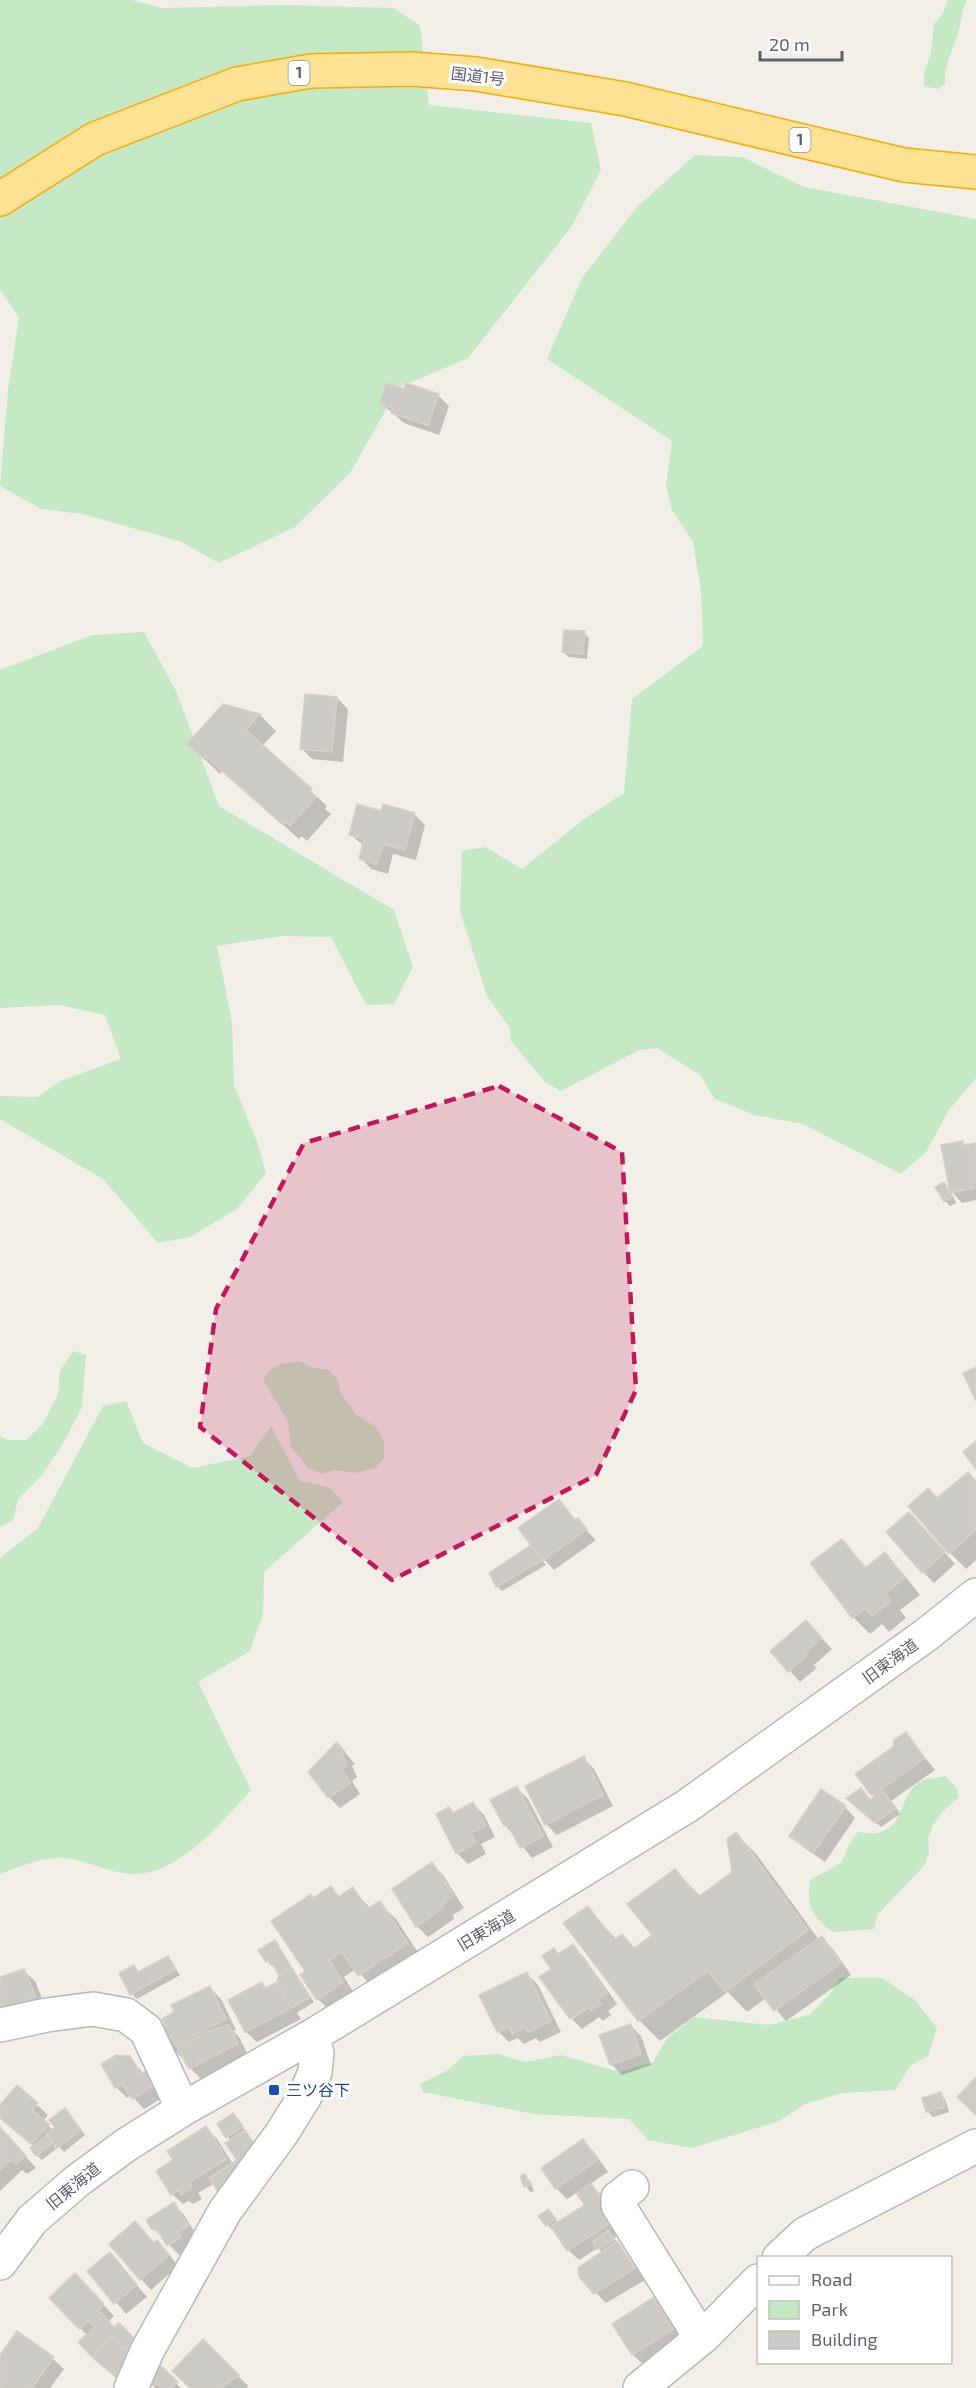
<svg xmlns="http://www.w3.org/2000/svg" width="976" height="2388" font-family="'Exo 2','Noto Sans JP',sans-serif">
<style>
.green{fill:#c5e8c5}
.shadow{fill:#0003}
.building{fill:#cccac5;stroke:#d6d1c6;stroke-width:1.5}
.lines{fill:none;stroke-linecap:round;stroke-linejoin:round}
.minor-casing{stroke:#b5b8bc;stroke-width:36}
.highway-casing{stroke:#f9ab00;stroke-width:36}
.minor{stroke:#fff;stroke-width:33}
.highway{stroke:#fde293;stroke-width:33}
.marked{fill:#c2185b;fill-opacity:0.2;stroke:#c2185b;stroke-width:4.5;stroke-dasharray:12 8;stroke-linejoin:round}
.transit-dot{fill:#1a4fb4;stroke:#fff;stroke-width:2}
.labels{text-anchor:middle;stroke-width:6;stroke-linejoin:round;paint-order:stroke}
.shield{fill:#fff;stroke:#8f9295;stroke-width:1.5}
.shield-label{font-size:15px;font-weight:bold;fill:#5f6368}
.street-label{font-size:16px;fill:#5f6368;stroke:#fff}
.transit-label{font-size:16px;fill:#164399;stroke:#fff;text-anchor:start}
</style>
<rect width="100%" height="100%" fill="#f1efe8"/>
<path class="green" d="M 0,0 L 132,0 L 162,8 L 285,5 L 394,8 L 420,26 L 429,105 L 591,123 L 601,170 L 572,226 L 468,358 L 399,387 L 350,473 L 295,527 L 219,563 L 179,541 L 82,514 L 41,509 L 0,486 L 8,390 L 19,317 L 0,290 Z
M 948,0 L 967,0 C 961,11 962,21 958,33 C 953,51 944,64 945,84 L 938,89 L 924,86 L 924,73 L 931,53 L 934,24 L 943,13 Z
M 695,155 L 742,157 L 804,187 L 976,219 L 976,1078 L 949,1110 L 926,1152 L 901,1174 L 803,1124 L 755,1115 L 715,1099 L 700,1075 L 657,1048 L 639,1050 L 561,1091 L 545,1082 L 511,1041 L 510,1028 L 487,996 L 460,911 L 462,851 L 485,847 L 522,869 L 584,819 L 624,793 L 632,699 L 703,646 L 701,590 L 693,542 L 672,510 L 666,486 L 672,441 L 547,359 L 582,278 L 637,207 Z
M 144,632 L 176,691 L 219,806 L 394,910 L 413,967 L 394,1004 L 366,1005 L 331,937 L 282,936 L 217,946 L 232,1022 L 234,1085 L 257,1142 L 266,1173 L 237,1209 L 190,1237 L 158,1243 L 103,1179 L 0,1119 L 0,1096 L 38,1097 L 60,1081 L 121,1059 L 105,1015 L 59,1005 L 0,1008 L 0,670 L 92,635 Z
M 73,1351 L 86,1355 L 82,1407 L 65,1440 L 43,1474 L 18,1499 L 13,1520 L 0,1527 L 0,1436 L 8,1440 L 26,1440 L 43,1424 L 58,1394 L 60,1371 Z
M 299,1361 L 315,1368 L 329,1370 L 338,1380 L 341,1394 L 357,1415 L 376,1427 L 384,1442 L 384,1458 L 375,1468 L 356,1473 L 335,1470 L 322,1474 L 308,1468 L 291,1447 L 288,1422 L 263,1380 C 272,1363 281,1364 299,1361 Z
M 126,1401 L 143,1443 L 193,1468 L 250,1456 L 271,1426 L 300,1481 L 329,1487 L 343,1502 L 264,1572 L 263,1614 L 250,1651 L 198,1682 L 251,1790 C 223,1821 183,1870 139,1874 C 115,1876 90,1861 67,1858 C 44,1856 21,1866 0,1874 L 0,1558 L 38,1528 L 103,1406 Z
M 945,1776 L 956,1787 L 959,1797 L 944,1810 L 933,1825 L 928,1838 L 929,1853 L 924,1866 L 877,1915 L 874,1929 L 833,1932 C 812,1916 806,1907 810,1880 L 842,1862 L 849,1844 L 858,1832 C 863,1832 871,1834 877,1833 C 907,1827 897,1794 922,1781 C 928,1778 938,1778 945,1776 Z
M 840,1978 L 882,1978 L 915,2000 L 937,2028 L 928,2056 L 910,2066 L 895,2090 L 842,2093 L 805,2104 L 779,2121 L 692,2148 L 648,2140 L 629,2119 L 534,2114 L 423,2092 L 420,2084 L 448,2070 L 463,2056 L 498,2054 L 526,2062 L 561,2055 L 620,2072 L 653,2062 L 667,2038 L 694,2017 L 769,2025 L 809,2015 L 829,1995 Z"/>
<path class="shadow" d="M 405,391 L 438,395 L 449,406 L 439,435 L 404,423 L 381,403 Z
M 584,633 L 589,638 L 587,659 L 569,657 L 563,652 Z
M 337,698 L 348,709 L 343,762 L 312,759 L 301,748 Z
M 224,705 L 260,715 L 276,731 L 262,746 L 327,806 L 325,809 L 331,814 L 307,841 L 302,836 L 299,839 L 222,771 L 220,774 L 189,744 Z
M 383,813 L 414,814 L 425,825 L 416,860 L 393,854 L 388,874 L 371,869 L 361,858 L 364,846 L 351,835 Z
M 962,1143 L 965,1146 L 976,1144 L 976,1200 L 962,1203 L 952,1192 Z
M 943,1184 L 951,1192 L 956,1203 L 950,1206 L 945,1201 Z
M 976,1482 L 976,1560 L 966,1569 L 950,1553 L 938,1500 Z
M 558,1501 L 596,1540 L 554,1570 L 544,1559 L 543,1561 L 546,1565 L 502,1591 L 497,1586 L 533,1545 Z
M 920,1525 L 955,1564 L 934,1583 L 923,1572 Z
M 842,1541 L 867,1568 L 885,1554 L 901,1571 L 920,1595 L 900,1610 L 906,1618 L 889,1632 L 882,1624 L 870,1634 L 853,1617 L 812,1564 Z
M 817,1633 L 832,1649 L 814,1665 L 817,1668 L 800,1682 L 772,1651 Z
M 906,1734 L 935,1770 L 891,1801 L 900,1814 L 881,1827 L 853,1803 L 871,1802 L 876,1798 L 858,1774 L 894,1747 Z
M 338,1744 L 355,1764 L 352,1766 L 357,1777 L 352,1781 L 360,1794 L 340,1808 L 329,1797 Z
M 583,1758 L 594,1769 L 613,1806 L 557,1835 L 546,1824 Z
M 517,1788 L 528,1799 L 553,1847 L 532,1858 L 505,1825 Z
M 473,1804 L 484,1815 L 495,1837 L 481,1844 L 486,1854 L 468,1864 L 457,1853 L 449,1809 L 454,1814 Z
M 845,1807 L 855,1818 L 825,1862 L 802,1846 L 791,1836 Z
M 736,1834 L 757,1855 L 819,1940 L 822,1938 L 833,1949 L 851,1975 L 786,2021 L 766,1998 L 747,2012 L 728,1992 L 660,2041 L 639,2020 L 565,1923 L 587,1908 L 617,1940 L 622,1936 L 635,1949 L 654,1936 L 675,1870 L 701,1897 L 734,1873 Z
M 432,1864 L 443,1875 L 464,1908 L 453,1915 L 454,1919 L 428,1937 L 417,1926 Z
M 331,1888 L 340,1897 L 352,1889 L 371,1909 L 379,1903 L 396,1919 L 423,1960 L 376,1991 L 356,1969 L 344,1977 L 358,1999 L 334,2015 L 318,1999 L 307,1971 L 314,1899 Z
M 275,1942 L 314,2002 L 297,2013 L 301,2019 L 257,2042 L 246,2032 L 262,1984 L 267,1989 L 278,1983 L 281,1975 L 275,1965 L 272,1966 L 267,1961 Z
M 573,1946 L 583,1956 L 617,2004 L 608,2011 L 611,2015 L 603,2021 L 599,2017 L 582,2029 L 572,2019 L 595,2003 L 553,1969 L 559,1955 Z
M 168,1957 L 180,1975 L 137,1999 L 132,1994 L 134,1967 L 139,1972 Z
M 24,1971 L 35,1981 L 46,2008 L 3,2022 L 0,1978 Z
M 527,1974 L 538,1985 L 561,2032 L 540,2042 L 536,2038 L 524,2044 L 518,2038 L 509,2042 L 498,2031 Z
M 210,1988 L 221,1999 L 236,2030 L 233,2031 L 239,2037 L 248,2055 L 201,2079 L 190,2068 L 184,2056 L 182,2058 L 171,2047 L 167,2026 Z
M 630,2025 L 641,2036 L 651,2065 L 622,2075 L 611,2064 Z
M 129,2057 L 144,2074 L 170,2093 L 144,2109 L 131,2095 L 127,2098 L 116,2087 Z
M 17,2087 L 48,2115 L 43,2121 L 53,2130 L 70,2115 L 85,2135 L 64,2152 L 54,2141 L 52,2143 L 56,2149 L 42,2160 L 37,2155 L 34,2147 L 0,2117 L 0,2107 Z
M 940,2094 L 945,2099 L 949,2112 L 933,2117 L 928,2112 L 924,2099 Z
M 233,2115 L 267,2159 L 241,2198 L 232,2204 L 215,2183 L 198,2193 L 202,2199 L 193,2204 L 189,2201 L 183,2204 L 172,2194 L 158,2171 L 175,2161 L 169,2151 L 206,2128 L 217,2139 L 233,2164 L 239,2160 L 228,2143 L 231,2141 L 219,2124 Z
M 0,2128 L 36,2168 L 27,2174 L 22,2170 L 0,2191 Z
M 583,2141 L 594,2152 L 608,2172 L 590,2184 L 602,2196 L 625,2232 L 614,2238 L 645,2280 L 606,2303 L 596,2293 L 603,2253 L 598,2248 L 579,2260 L 568,2250 L 555,2228 L 552,2230 L 540,2216 L 553,2216 L 559,2224 L 587,2206 L 578,2192 L 567,2199 L 556,2188 L 543,2168 Z
M 525,2176 L 530,2181 L 534,2191 L 531,2192 L 526,2187 L 522,2177 Z
M 173,2204 L 184,2215 L 198,2237 L 188,2243 L 190,2248 L 179,2255 L 154,2229 Z
M 155,2244 L 168,2253 L 178,2266 L 151,2290 L 141,2279 Z
M 110,2254 L 147,2297 L 126,2314 L 89,2271 Z
M 75,2275 L 114,2316 L 108,2322 L 145,2352 L 137,2359 L 88,2336 L 51,2298 Z
M 653,2299 L 664,2310 L 683,2341 L 644,2365 L 633,2355 L 614,2324 Z
M 203,2341 L 248,2386 L 247,2388 L 192,2388 Z
M 0,2357 L 53,2359 L 64,2369 L 50,2388 L 0,2388 Z
M 160,2367 L 181,2388 L 155,2388 L 147,2380 Z"/>
<path class="building" d="M 386,383 L 404,389 L 406,383 L 439,394 L 428,425 L 391,413 L 393,408 L 380,404 Z
M 564,630 L 585,631 L 583,654 L 562,652 Z
M 305,694 L 337,697 L 332,752 L 300,749 Z
M 223,704 L 260,714 L 246,730 L 312,789 L 310,792 L 316,797 L 290,826 L 285,821 L 282,824 L 205,756 L 203,758 L 187,744 Z
M 357,804 L 381,811 L 383,804 L 415,813 L 405,850 L 383,844 L 377,864 L 359,859 L 364,839 L 349,835 Z
M 963,1141 L 963,1145 L 976,1143 L 976,1182 L 973,1183 L 974,1188 L 950,1193 L 941,1145 Z
M 944,1182 L 952,1197 L 944,1202 L 935,1187 Z
M 976,1367 L 976,1401 L 963,1373 Z
M 976,1441 L 976,1469 L 963,1452 Z
M 968,1472 L 976,1481 L 976,1530 L 949,1554 L 908,1506 L 928,1488 L 937,1498 Z
M 559,1499 L 575,1520 L 578,1518 L 587,1529 L 543,1561 L 518,1528 Z
M 909,1512 L 945,1552 L 922,1573 L 886,1532 Z
M 842,1539 L 865,1568 L 885,1552 L 905,1578 L 885,1593 L 891,1601 L 872,1616 L 866,1608 L 852,1618 L 810,1563 Z
M 531,1545 L 542,1560 L 496,1587 L 489,1573 Z
M 806,1620 L 822,1638 L 804,1653 L 807,1656 L 788,1672 L 770,1651 Z
M 906,1732 L 925,1758 L 872,1796 L 855,1774 L 893,1747 L 894,1740 Z
M 337,1742 L 345,1752 L 342,1754 L 347,1765 L 342,1769 L 350,1783 L 328,1798 L 308,1772 Z
M 584,1756 L 603,1795 L 545,1825 L 525,1786 Z
M 517,1786 L 543,1836 L 520,1848 L 509,1826 L 504,1826 L 490,1800 Z
M 861,1788 L 870,1800 L 883,1791 L 896,1808 L 875,1823 L 846,1798 Z
M 821,1789 L 846,1806 L 814,1852 L 789,1836 Z
M 473,1802 L 486,1826 L 471,1833 L 476,1843 L 456,1854 L 436,1814 L 449,1807 L 453,1813 Z
M 736,1832 L 808,1930 L 725,1992 L 708,1971 L 638,2021 L 563,1923 L 588,1906 L 614,1940 L 622,1934 L 634,1948 L 652,1935 L 627,1904 L 675,1869 L 698,1897 L 732,1872 L 727,1839 Z
M 432,1862 L 454,1896 L 443,1904 L 444,1907 L 416,1927 L 392,1889 Z
M 331,1886 L 338,1897 L 353,1887 L 367,1909 L 380,1901 L 408,1943 L 358,1976 L 342,1952 L 329,1960 L 343,1982 L 317,2000 L 300,1975 L 305,1971 L 271,1921 L 311,1894 L 313,1898 Z
M 822,1936 L 841,1963 L 774,2011 L 754,1984 Z
M 275,1940 L 291,1967 L 279,1975 L 270,1960 L 266,1962 L 258,1950 Z
M 573,1944 L 607,1993 L 598,1999 L 601,2004 L 591,2011 L 588,2007 L 570,2019 L 539,1977 L 551,1969 L 542,1956 L 554,1948 L 558,1954 Z
M 168,1956 L 176,1969 L 130,1995 L 119,1973 L 134,1965 L 138,1972 Z
M 291,1967 L 310,1997 L 291,2008 L 277,1982 L 279,1975 Z
M 24,1969 L 36,1997 L 0,2009 L 0,1977 Z
M 527,1972 L 551,2021 L 528,2032 L 525,2027 L 512,2034 L 509,2027 L 497,2032 L 479,1995 Z
M 262,1982 L 265,1988 L 277,1982 L 291,2008 L 245,2032 L 228,2000 Z
M 210,1986 L 226,2019 L 170,2048 L 159,2028 L 165,2025 L 162,2019 L 174,2012 L 171,2005 Z
M 631,2024 L 641,2054 L 610,2065 L 599,2035 Z
M 229,2025 L 238,2044 L 189,2069 L 177,2047 L 207,2032 Z
M 116,2055 L 130,2056 L 141,2074 L 152,2067 L 160,2082 L 132,2099 L 122,2084 L 115,2088 L 101,2064 Z
M 976,2077 L 976,2115 L 957,2097 Z
M 17,2085 L 38,2103 L 32,2110 L 49,2124 L 31,2144 L 0,2118 L 0,2105 Z
M 941,2092 L 945,2107 L 926,2112 L 922,2098 Z
M 65,2108 L 81,2130 L 57,2148 L 46,2134 L 55,2127 L 49,2120 Z
M 233,2113 L 243,2126 L 226,2138 L 217,2124 Z
M 206,2126 L 227,2159 L 189,2182 L 192,2187 L 181,2195 L 178,2190 L 171,2195 L 156,2171 L 173,2160 L 167,2151 Z
M 0,2127 L 26,2156 L 16,2164 L 11,2160 L 0,2170 Z
M 245,2130 L 257,2148 L 220,2195 L 209,2178 L 237,2160 L 225,2143 Z
M 47,2136 L 52,2143 L 36,2156 L 30,2148 Z
M 583,2139 L 598,2160 L 555,2189 L 541,2168 Z
M 525,2174 L 530,2185 L 524,2187 L 520,2176 Z
M 591,2183 L 615,2220 L 567,2251 L 551,2226 L 585,2205 L 576,2193 Z
M 174,2202 L 188,2226 L 178,2232 L 181,2237 L 167,2246 L 156,2228 L 152,2230 L 146,2220 Z
M 548,2209 L 556,2219 L 546,2226 L 538,2216 Z
M 135,2221 L 154,2243 L 157,2240 L 169,2255 L 140,2280 L 109,2244 Z
M 608,2230 L 614,2239 L 597,2250 L 592,2242 Z
M 617,2241 L 635,2268 L 594,2294 L 579,2277 L 578,2268 Z
M 110,2252 L 137,2285 L 114,2304 L 87,2271 Z
M 75,2273 L 104,2304 L 98,2310 L 114,2327 L 119,2323 L 136,2340 L 125,2350 L 112,2337 L 92,2357 L 78,2342 L 95,2327 L 89,2320 L 79,2329 L 49,2298 Z
M 654,2297 L 674,2329 L 632,2355 L 612,2324 Z
M 17,2331 L 54,2357 L 32,2388 L 0,2388 L 0,2355 Z
M 112,2337 L 125,2350 L 128,2347 L 136,2356 L 118,2379 L 92,2357 Z
M 203,2339 L 239,2375 L 220,2388 L 190,2388 L 172,2371 Z
M 160,2365 L 178,2382 L 171,2388 L 162,2388 L 158,2384 L 151,2386 L 145,2380 Z"/>
<g class="lines">
<g class="minor-casing">
<path id="minor" d="M 0,2025 L 47,2015 L 93,2009 L 126,2015 L 146,2030 L 183,2109
M 632,2187 L 618,2198 L 618,2205 L 701,2338
M 779,2258 L 805,2234 L 976,2146
M 0,2263 L 32,2220 L 77,2181 L 126,2145 L 183,2109 L 312,2036 L 687,1806 L 926,1635 L 976,1595
M 131,2388 L 147,2351 L 225,2211 L 282,2133 L 305,2096 L 315,2072 L 317,2053 L 312,2036
M 640,2388 L 705,2335 L 758,2281"/>
</g>
<g class="highway-casing">
<path id="highway" d="M 0,199 L 95,139 L 237,84 L 311,71 L 412,69 L 476,74 L 625,99 L 904,165 L 976,172"/>
</g>
<use href="#minor" class="minor"/>
<use href="#highway" class="highway"/>
</g>
<path class="marked" d="M 499,1086 L 622,1152 L 636,1390 L 596,1475 L 392,1580 L 200,1427 L 216,1309 L 304,1143 Z"/>
<rect class="transit-dot" x="268" y="2084" width="12" height="12" rx="3"/>
<g class="labels">
<g class="shield">
<rect x="288.5" y="61" width="21" height="24" rx="4.5"/>
<rect x="789.5" y="128" width="21" height="24" rx="4.5"/>
</g>
<g class="shield-label">
<text x="299" y="78">1</text>
<text x="800" y="145">1</text>
</g>
<g class="street-label">
<text transform="translate(478 76) rotate(7)" y="6">国道1号</text>
<text transform="translate(890 1661) rotate(-36)" y="6">旧東海道</text>
<text transform="translate(486 1930) rotate(-31)" y="6">旧東海道</text>
<text transform="translate(73 2186) rotate(-39)" y="6">旧東海道</text>
</g>
<g class="transit-label">
<text x="286" y="2096">三ツ谷下</text>
</g>
</g>
<rect x="757" y="2256" width="195" height="108" fill="#ffffff" stroke="#bfc1c3" stroke-width="1.5"/>
<rect x="769" y="2276" width="30" height="9" fill="#ffffff" stroke="#bfc1c3" stroke-width="1.5"/>
<text x="811" y="2286" font-size="18" fill="#5f6368">Road</text>
<rect x="769" y="2301" width="30" height="18" fill="#c5e8c5" stroke="#bfc1c3" stroke-width="1.5"/>
<text x="811" y="2316" font-size="18" fill="#5f6368">Park</text>
<rect x="769" y="2331" width="30" height="18" fill="#cccac5" stroke="#bfc1c3" stroke-width="1.5"/>
<text x="811" y="2346" font-size="18" fill="#5f6368">Building</text>
<path d="M760 51v9h82v-9" fill="none" stroke="#5f6368" stroke-width="3"/>
<text x="769" y="51" font-size="18" fill="#5f6368" stroke="#ffffff" stroke-width="4.5" paint-order="stroke">20 m</text>
</svg>
